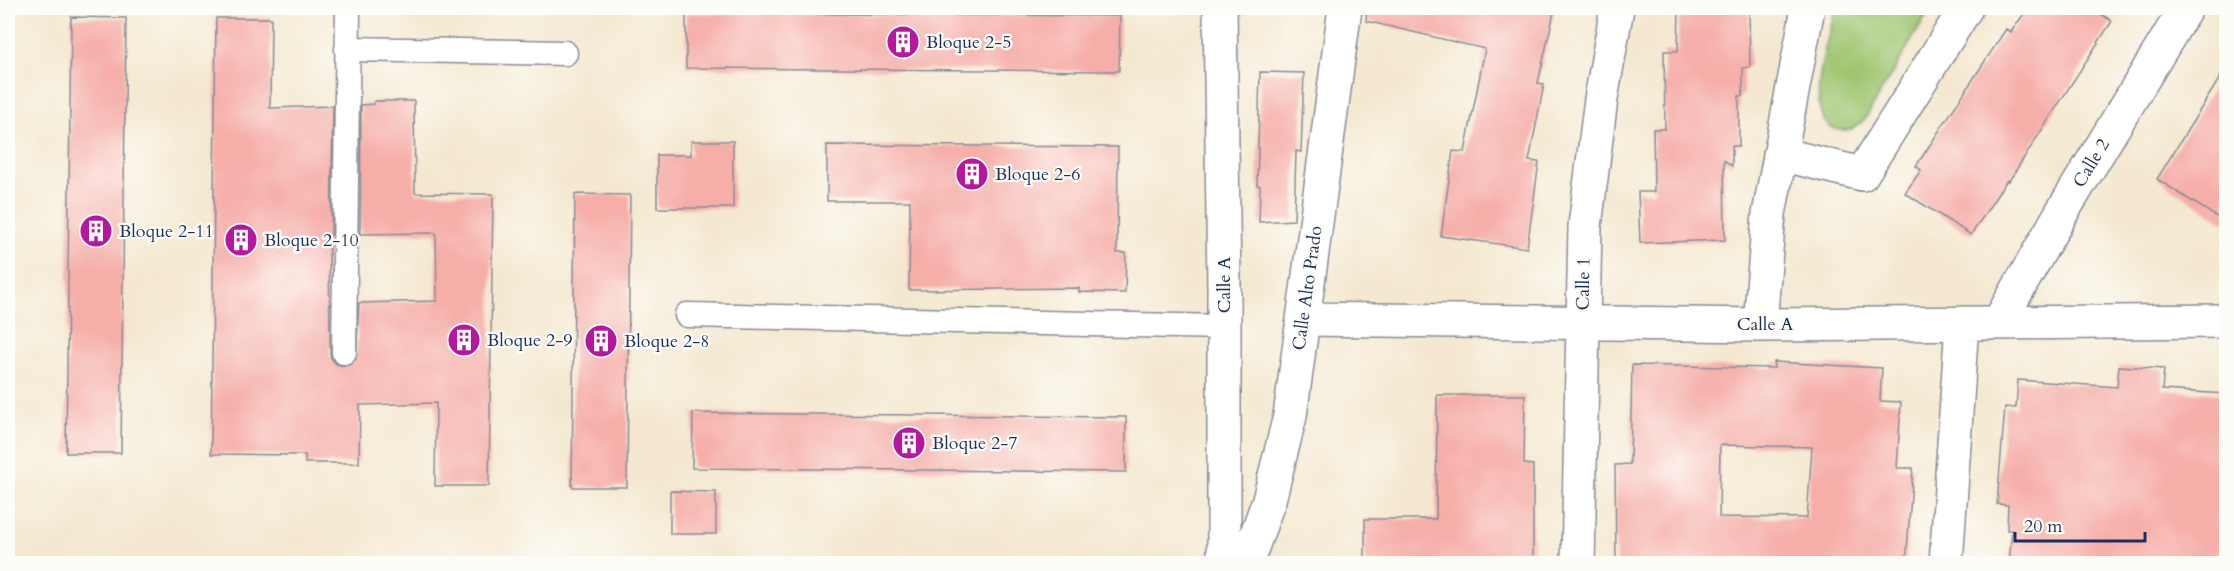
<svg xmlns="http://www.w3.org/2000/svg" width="2234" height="571" font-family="Cardo,serif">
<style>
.green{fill:#9fc570;stroke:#5d7a67;stroke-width:1.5}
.building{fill:#f6aea9;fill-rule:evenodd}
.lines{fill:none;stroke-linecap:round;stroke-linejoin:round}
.service-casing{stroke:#888c97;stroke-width:27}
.minor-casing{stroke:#888c97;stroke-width:36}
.service{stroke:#fff;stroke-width:24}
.minor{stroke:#fff;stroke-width:33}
.labels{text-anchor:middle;stroke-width:4.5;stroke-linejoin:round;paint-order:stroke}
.poi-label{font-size:18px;fill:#1b2f5e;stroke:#fdfcf7;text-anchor:start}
.street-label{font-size:18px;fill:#1b2f5e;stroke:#fdfcf7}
</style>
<rect width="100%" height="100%" fill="#fdfcf7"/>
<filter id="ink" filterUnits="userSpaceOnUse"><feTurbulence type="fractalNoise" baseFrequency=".0167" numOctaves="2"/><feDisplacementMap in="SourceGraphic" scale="12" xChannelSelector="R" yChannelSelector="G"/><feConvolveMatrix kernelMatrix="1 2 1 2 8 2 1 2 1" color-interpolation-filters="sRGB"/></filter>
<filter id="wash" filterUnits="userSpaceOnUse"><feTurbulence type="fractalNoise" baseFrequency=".008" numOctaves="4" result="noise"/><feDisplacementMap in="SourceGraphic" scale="24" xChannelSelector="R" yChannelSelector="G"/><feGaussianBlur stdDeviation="1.35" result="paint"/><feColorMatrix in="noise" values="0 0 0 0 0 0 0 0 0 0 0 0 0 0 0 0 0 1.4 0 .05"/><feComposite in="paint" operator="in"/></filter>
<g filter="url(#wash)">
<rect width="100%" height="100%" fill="#f4e8d0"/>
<path class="green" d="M 1836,8 L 1931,8 L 1866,117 C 1859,126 1852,132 1839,130 C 1798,123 1830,32 1836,8 Z"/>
<g id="blocks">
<path class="building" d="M 1367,8 L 1555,8 L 1538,83 L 1544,84 L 1529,161 L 1539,162 L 1527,248 L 1441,236 L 1453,151 L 1465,152 L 1485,49 L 1366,21 Z
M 1679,8 L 1749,8 L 1750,67 L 1743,68 L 1743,96 L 1739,96 L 1739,146 L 1732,146 L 1732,166 L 1724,160 L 1725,240 L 1640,243 L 1638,192 L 1654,192 L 1653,129 L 1665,129 L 1664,51 L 1678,51 Z
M 2028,8 L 2091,8 L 2112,21 L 2009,181 L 2007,180 L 1971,235 L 1905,193 L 1921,170 L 1916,166 L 2006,29 L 2011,32 Z
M 686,13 L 1120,16 L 1119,71 L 686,68 Z
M 71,17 L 126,18 L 121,453 L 66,453 Z
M 216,18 L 271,18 L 270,108 L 333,106 L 331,235 L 329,235 L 330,352 L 331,358 L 336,364 L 344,366 L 351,364 L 356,359 L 359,303 L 437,301 L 436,233 L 360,234 L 361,105 L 374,104 L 374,101 L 414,101 L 415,193 L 493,194 L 489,486 L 435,486 L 436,403 L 360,405 L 359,463 L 305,463 L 305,455 L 211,454 Z
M 2226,68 L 2226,223 L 2157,179 Z
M 1260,72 L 1304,73 L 1301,152 L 1296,151 L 1294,220 L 1259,222 L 1260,186 L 1257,185 Z
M 691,141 L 733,141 L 733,208 L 657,208 L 657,155 L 691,155 Z
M 827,145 L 1118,147 L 1117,253 L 1126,253 L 1125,293 L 1079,292 L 1079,288 L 909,290 L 910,201 L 827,201 Z
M 575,194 L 630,195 L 627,487 L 572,487 Z
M 1774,362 L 1882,368 L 1880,401 L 1901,402 L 1897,468 L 1913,468 L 1906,564 L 1616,564 L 1615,465 L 1630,464 L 1632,365 L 1774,368 ZM 1720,445 L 1812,447 L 1807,518 L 1719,517 Z
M 2119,366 L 2164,369 L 2162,390 L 2226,394 L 2226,564 L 2009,564 L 2012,530 L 2007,530 L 2008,505 L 1997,504 L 2005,407 L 2016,408 L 2018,380 L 2117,387 Z
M 1437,395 L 1525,395 L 1524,464 L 1533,465 L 1533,564 L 1365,564 L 1365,519 L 1436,519 Z
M 693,413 L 1126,417 L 1126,472 L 692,468 Z
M 670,491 L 716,492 L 716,534 L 670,534 Z"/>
</g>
</g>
<g filter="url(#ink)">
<use href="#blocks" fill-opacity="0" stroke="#888c97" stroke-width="1.5"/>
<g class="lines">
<g class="service-casing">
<path id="service" d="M 347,49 L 565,53
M 687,315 L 1224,327
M 344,352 L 348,8"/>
</g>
<g class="minor-casing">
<path id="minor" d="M 1220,8 L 1224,286 L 1224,564
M 1780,154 L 1862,174 L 1966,8
M 1303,319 L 1760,325 L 2226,321
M 1999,322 L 2062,212 L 2186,8
M 1760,325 L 1769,214 L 1808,8
M 1246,564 L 1269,500 L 1290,416 L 1345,8
M 1578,564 L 1585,226 L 1601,99 L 1617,8
M 1946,564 L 1962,323"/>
</g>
<use href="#service" class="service"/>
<use href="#minor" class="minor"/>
</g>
</g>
<defs>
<g id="building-disc" transform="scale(1.725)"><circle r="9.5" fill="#b5179e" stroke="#fdfcf7"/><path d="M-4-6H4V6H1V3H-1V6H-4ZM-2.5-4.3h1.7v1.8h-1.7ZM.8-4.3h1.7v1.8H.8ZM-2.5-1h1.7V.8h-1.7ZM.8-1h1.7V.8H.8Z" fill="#fff"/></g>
</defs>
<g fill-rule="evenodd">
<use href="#building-disc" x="903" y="42"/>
<use href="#building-disc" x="972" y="174"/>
<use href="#building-disc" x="96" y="231"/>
<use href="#building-disc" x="241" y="240"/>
<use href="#building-disc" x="464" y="340"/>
<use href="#building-disc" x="601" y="341"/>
<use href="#building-disc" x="909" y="443"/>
</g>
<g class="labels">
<g class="poi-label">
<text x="926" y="48">Bloque 2-5</text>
<text x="995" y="180">Bloque 2-6</text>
<text x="119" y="237">Bloque 2-11</text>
<text x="264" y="246">Bloque 2-10</text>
<text x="487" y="346">Bloque 2-9</text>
<text x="624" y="347">Bloque 2-8</text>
<text x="932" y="449">Bloque 2-7</text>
</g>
<g class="street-label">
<text transform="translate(2091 163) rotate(-59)" y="6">Calle 2</text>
<text transform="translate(1583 284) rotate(-89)" y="6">Calle 1</text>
<text transform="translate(1224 285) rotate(-90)" y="6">Calle A</text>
<text transform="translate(1307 288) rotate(-82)" y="6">Calle Alto Prado</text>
<text x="1765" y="330">Calle A</text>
</g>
</g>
<rect width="2234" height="571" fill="none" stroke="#fdfcf7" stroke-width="30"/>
<path d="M2015 532v9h130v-9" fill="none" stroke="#1b2f5e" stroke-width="3"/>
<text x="2024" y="532" font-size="18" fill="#1b2f5e" stroke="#fdfcf7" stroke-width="4.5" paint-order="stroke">20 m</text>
</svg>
